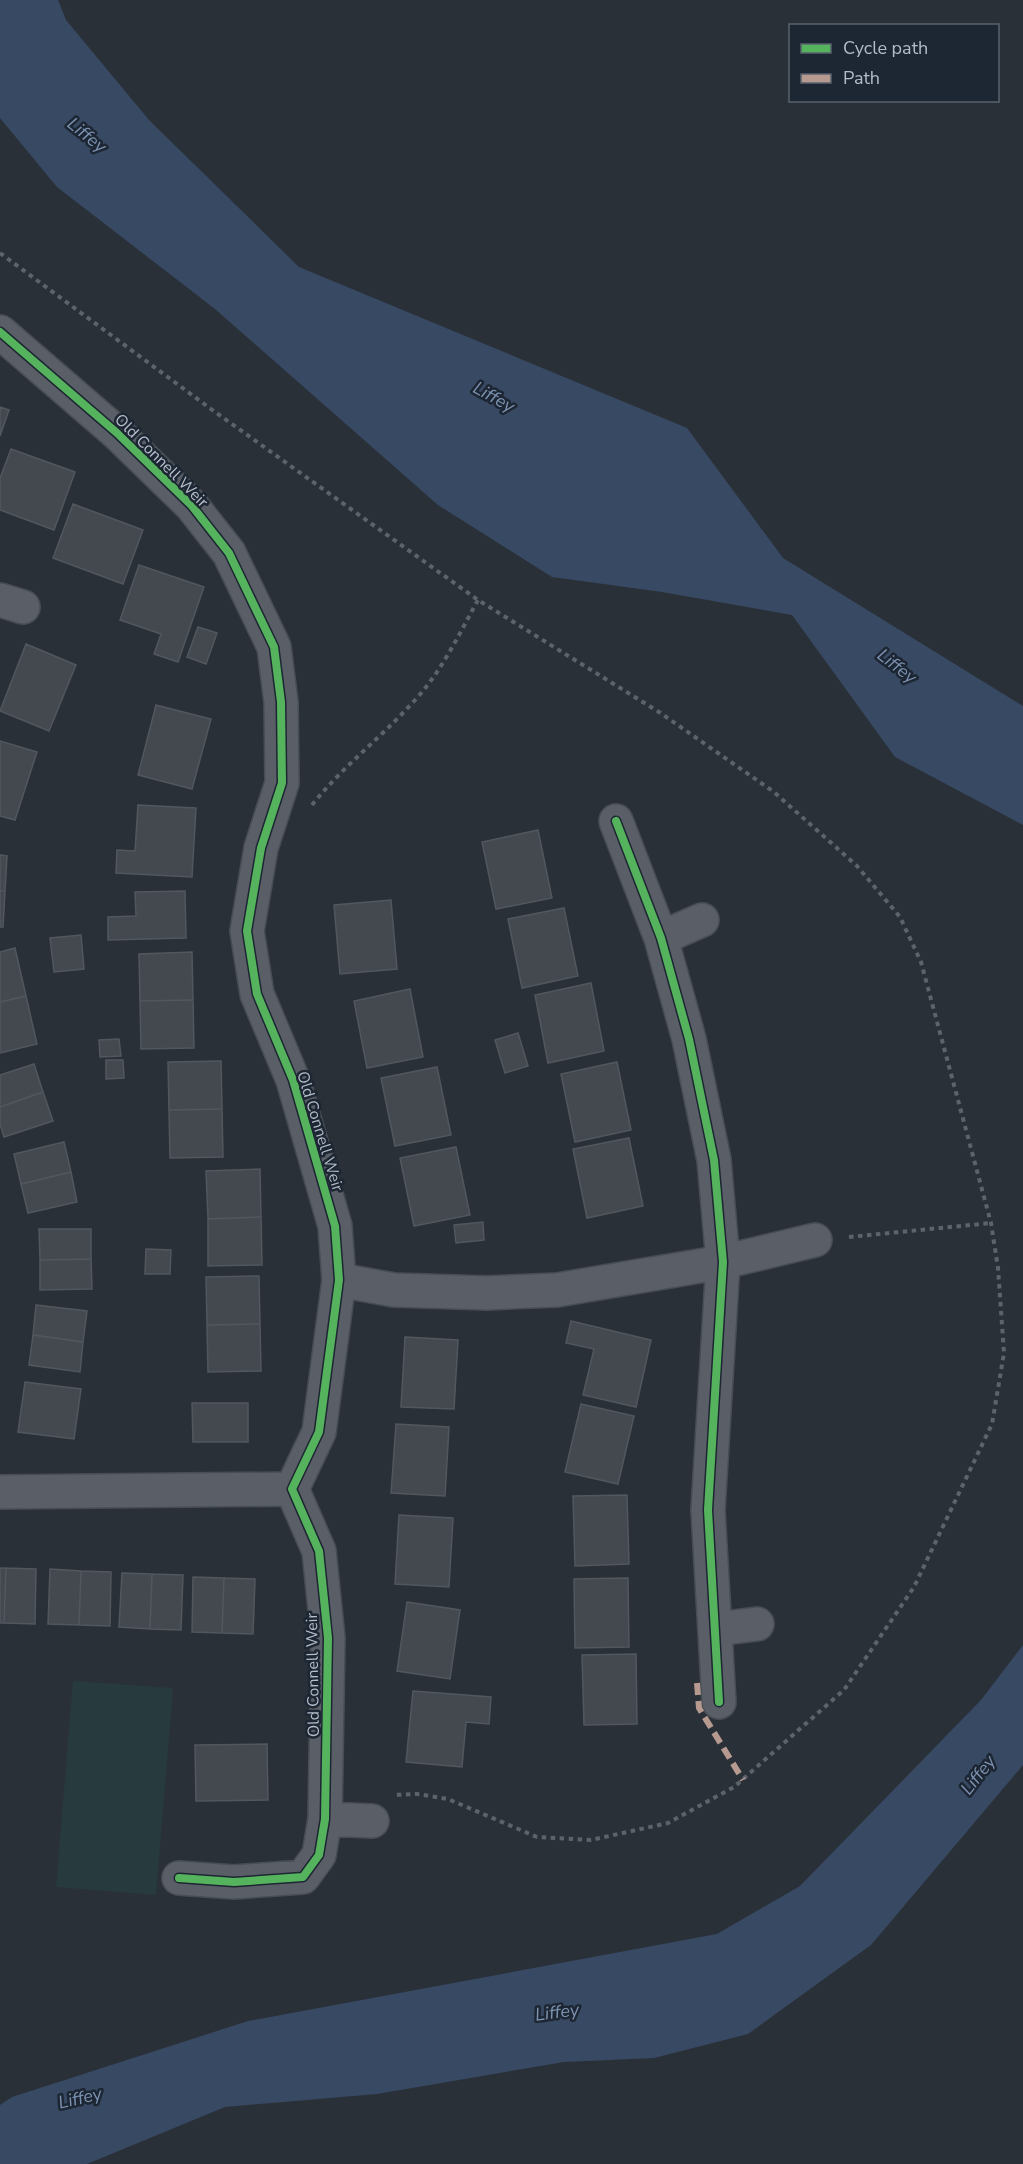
<svg xmlns="http://www.w3.org/2000/svg" width="1023" height="2164" font-family="'Nunito Sans',sans-serif">
<style>
.green{fill:#273a3e}
.water{fill:#384963}
.building{fill:#444950;stroke:#52575f;stroke-width:1.5}
.lines{fill:none;stroke-linecap:round;stroke-linejoin:round}
.minor-casing{stroke:#484c53;stroke-width:36}
.path{stroke:#5d636a;stroke-width:4;stroke-dasharray:4.5 4.5;stroke-linecap:butt}
.minor{stroke:#5a5e66;stroke-width:33}
.quiet{stroke:#b69a8f;stroke-width:6;stroke-dasharray:12 6;stroke-linecap:butt}
.cycleway-casing{stroke:#1d2633;stroke-width:11}
.cycleway{stroke:#56b35d;stroke-width:8}
.labels{text-anchor:middle;stroke-width:5;stroke-linejoin:round;paint-order:stroke}
.street-label{font-size:16px;fill:#b4bcc9;stroke:#1d2633}
.water-label{font-size:18px;font-style:italic;fill:#7c92b1;stroke:#1d2633}
</style>
<rect width="100%" height="100%" fill="#2a3038"/>
<path class="green" d="M 73,1681 L 173,1688 L 156,1895 L 56,1887 Z"/>
<path class="water" d="M 0,0 L 58,0 L 66,20 L 149,120 L 299,267 L 687,428 L 783,558 L 1023,706 L 1023,825 L 895,757 L 792,615 L 662,592 L 552,577 L 438,505 L 215,309 L 57,187 L 0,118 Z
M 1023,1645 L 1023,1765 L 871,1945 L 748,2034 L 654,2058 L 564,2062 L 377,2094 L 225,2107 L 87,2164 L 0,2164 L 0,2105 L 12,2097 L 248,2021 L 717,1934 L 800,1886 L 981,1700 Z"/>
<path class="building" d="M 0,407 L 9,410 L 0,436 Z
M 11,449 L 75,472 L 54,530 L 0,510 L 0,478 Z
M 73,504 L 143,530 L 123,584 L 53,558 Z
M 139,565 L 204,587 L 178,662 L 154,654 L 161,634 L 120,620 Z
M 198,627 L 217,633 L 206,664 L 187,657 Z
M 26,644 L 76,665 L 49,731 L 0,711 Z
M 156,705 L 211,719 L 192,789 L 138,775 Z
M 0,741 L 37,752 L 15,820 L 0,816 Z
M 138,805 L 196,808 L 192,877 L 116,873 L 117,850 L 135,851 Z
M 538,830 L 552,898 L 496,909 L 482,842 Z
M 0,855 L 7,856 L 5,891 L 0,891 Z
M 0,891 L 5,891 L 3,927 L 0,927 Z
M 185,891 L 186,938 L 108,940 L 108,917 L 136,916 L 135,892 Z
M 391,900 L 397,969 L 340,974 L 334,905 Z
M 564,908 L 578,976 L 522,988 L 508,919 Z
M 81,935 L 84,969 L 54,972 L 50,938 Z
M 15,948 L 26,996 L 0,1002 L 0,952 Z
M 192,952 L 193,1000 L 140,1001 L 139,954 Z
M 591,983 L 604,1051 L 548,1063 L 535,995 Z
M 410,989 L 423,1057 L 367,1068 L 354,1001 Z
M 26,996 L 37,1044 L 0,1053 L 0,1002 Z
M 193,1000 L 194,1048 L 141,1049 L 140,1001 Z
M 518,1033 L 528,1066 L 505,1073 L 495,1040 Z
M 119,1039 L 121,1056 L 100,1057 L 99,1040 Z
M 106,1060 L 123,1060 L 124,1078 L 106,1079 Z
M 221,1061 L 222,1109 L 169,1110 L 168,1062 Z
M 617,1062 L 631,1130 L 575,1142 L 561,1074 Z
M 34,1064 L 43,1092 L 0,1107 L 0,1075 Z
M 437,1067 L 451,1135 L 395,1146 L 381,1078 Z
M 43,1092 L 53,1121 L 4,1137 L 0,1124 L 0,1107 Z
M 222,1109 L 223,1157 L 170,1158 L 169,1110 Z
M 629,1138 L 643,1206 L 587,1218 L 573,1149 Z
M 64,1142 L 71,1172 L 21,1184 L 14,1154 Z
M 456,1147 L 470,1215 L 414,1226 L 400,1158 Z
M 260,1169 L 261,1217 L 208,1219 L 206,1171 Z
M 71,1172 L 77,1202 L 28,1213 L 21,1184 Z
M 261,1217 L 262,1265 L 208,1266 L 208,1219 Z
M 483,1222 L 484,1240 L 456,1243 L 454,1225 Z
M 39,1229 L 91,1229 L 91,1259 L 40,1260 Z
M 146,1249 L 171,1250 L 170,1274 L 145,1274 Z
M 91,1259 L 92,1289 L 40,1290 L 40,1260 Z
M 259,1276 L 260,1324 L 207,1325 L 206,1277 Z
M 36,1305 L 87,1311 L 83,1342 L 33,1335 Z
M 571,1321 L 651,1340 L 636,1407 L 583,1395 L 594,1349 L 566,1343 Z
M 260,1324 L 261,1371 L 208,1372 L 207,1325 Z
M 33,1335 L 83,1342 L 80,1372 L 29,1365 Z
M 405,1337 L 458,1340 L 454,1409 L 401,1407 Z
M 25,1382 L 81,1389 L 74,1439 L 18,1432 Z
M 192,1403 L 248,1403 L 248,1442 L 193,1442 Z
M 581,1404 L 634,1416 L 618,1484 L 565,1472 Z
M 396,1424 L 449,1427 L 445,1496 L 391,1493 Z
M 627,1495 L 629,1564 L 575,1566 L 573,1496 Z
M 399,1515 L 453,1518 L 449,1587 L 395,1584 Z
M 0,1568 L 6,1568 L 4,1623 L 0,1623 Z
M 6,1568 L 36,1569 L 35,1624 L 4,1623 Z
M 50,1569 L 81,1571 L 79,1625 L 48,1624 Z
M 81,1571 L 111,1572 L 110,1626 L 79,1625 Z
M 122,1573 L 152,1574 L 150,1629 L 119,1627 Z
M 152,1574 L 183,1575 L 181,1630 L 150,1629 Z
M 193,1577 L 224,1578 L 222,1633 L 192,1632 Z
M 224,1578 L 255,1579 L 253,1634 L 222,1633 Z
M 628,1578 L 629,1647 L 575,1648 L 574,1579 Z
M 407,1602 L 460,1610 L 450,1679 L 397,1671 Z
M 636,1654 L 637,1724 L 584,1725 L 582,1655 Z
M 413,1691 L 491,1697 L 489,1724 L 466,1722 L 462,1767 L 406,1762 Z
M 267,1744 L 268,1800 L 196,1801 L 195,1745 Z"/>
<g class="lines">
<g class="minor-casing">
<path id="minor" d="M 0,332 L 117,433 L 192,506 L 229,553 L 274,647 L 281,702 L 282,783 L 261,848 L 247,931 L 257,994 L 293,1080 L 335,1226 L 339,1280 L 319,1432 L 292,1489 L 319,1551 L 328,1638 L 325,1819 L 319,1855 L 303,1877 L 234,1882 L 179,1878
M 0,600 L 23,607
M 616,821 L 661,938 L 689,1039 L 714,1160 L 723,1262 L 708,1510 L 719,1702
M 661,938 L 702,920
M 339,1280 L 394,1290 L 487,1293 L 557,1290 L 723,1262 L 815,1240
M 0,1492 L 292,1489
M 717,1629 L 757,1624
M 325,1819 L 372,1821"/>
</g>
<path class="path" d="M 0,253 L 211,409 L 478,600 L 659,712 L 774,792 L 857,866 L 900,917 L 921,962 L 991,1223 L 998,1268 L 1004,1353 L 992,1424 L 914,1587 L 844,1690 L 734,1787 L 668,1823 L 591,1840 L 537,1837 L 448,1799 L 417,1794 L 393,1795
M 312,805 C 343,766 382,737 415,700 C 442,671 459,634 478,600
M 849,1237 L 991,1223"/>
<use href="#minor" class="minor"/>
<path class="quiet" d="M 697,1683 L 699,1708 L 743,1780"/>
<g class="cycleway-casing">
<path id="cycleway" d="M 0,332 L 117,433 L 192,506 L 229,553 L 274,647 L 281,702 L 282,783 L 261,848 L 247,931 L 257,994 L 293,1080 L 335,1226 L 339,1280 L 319,1432 L 292,1489 L 319,1551 L 328,1638 L 325,1819 L 319,1855 L 303,1877 L 234,1882 L 179,1878
M 616,821 L 661,938 L 689,1039 L 714,1160 L 723,1262 L 708,1510 L 719,1702"/>
</g>
<use href="#cycleway" class="cycleway"/>
</g>
<g class="labels">
<g class="street-label">
<text transform="translate(162 460) rotate(45)" y="6">Old Connell Weir</text>
<text transform="translate(321 1131) rotate(73)" y="6">Old Connell Weir</text>
<text transform="translate(312 1675) rotate(-91)" y="6">Old Connell Weir</text>
</g>
<g class="water-label">
<text transform="translate(87 135) rotate(39)" y="6">Liffey</text>
<text transform="translate(494 397) rotate(29)" y="6">Liffey</text>
<text transform="translate(897 666) rotate(38)" y="6">Liffey</text>
<text transform="translate(978 1775) rotate(-52)" y="6">Liffey</text>
<text transform="translate(557 2012) rotate(-7)" y="6">Liffey</text>
<text transform="translate(80 2098) rotate(-13)" y="6">Liffey</text>
</g>
</g>
<rect x="789" y="24" width="210" height="78" fill="#1d2633" stroke="#59626f" stroke-width="1.5"/>
<rect x="801" y="44" width="30" height="9" fill="#56b35d" stroke="#59626f" stroke-width="1.5"/>
<text x="843" y="54" font-size="18" fill="#b4bcc9">Cycle path</text>
<rect x="801" y="74" width="30" height="9" fill="#b69a8f" stroke="#59626f" stroke-width="1.5"/>
<text x="843" y="84" font-size="18" fill="#b4bcc9">Path</text>
</svg>
